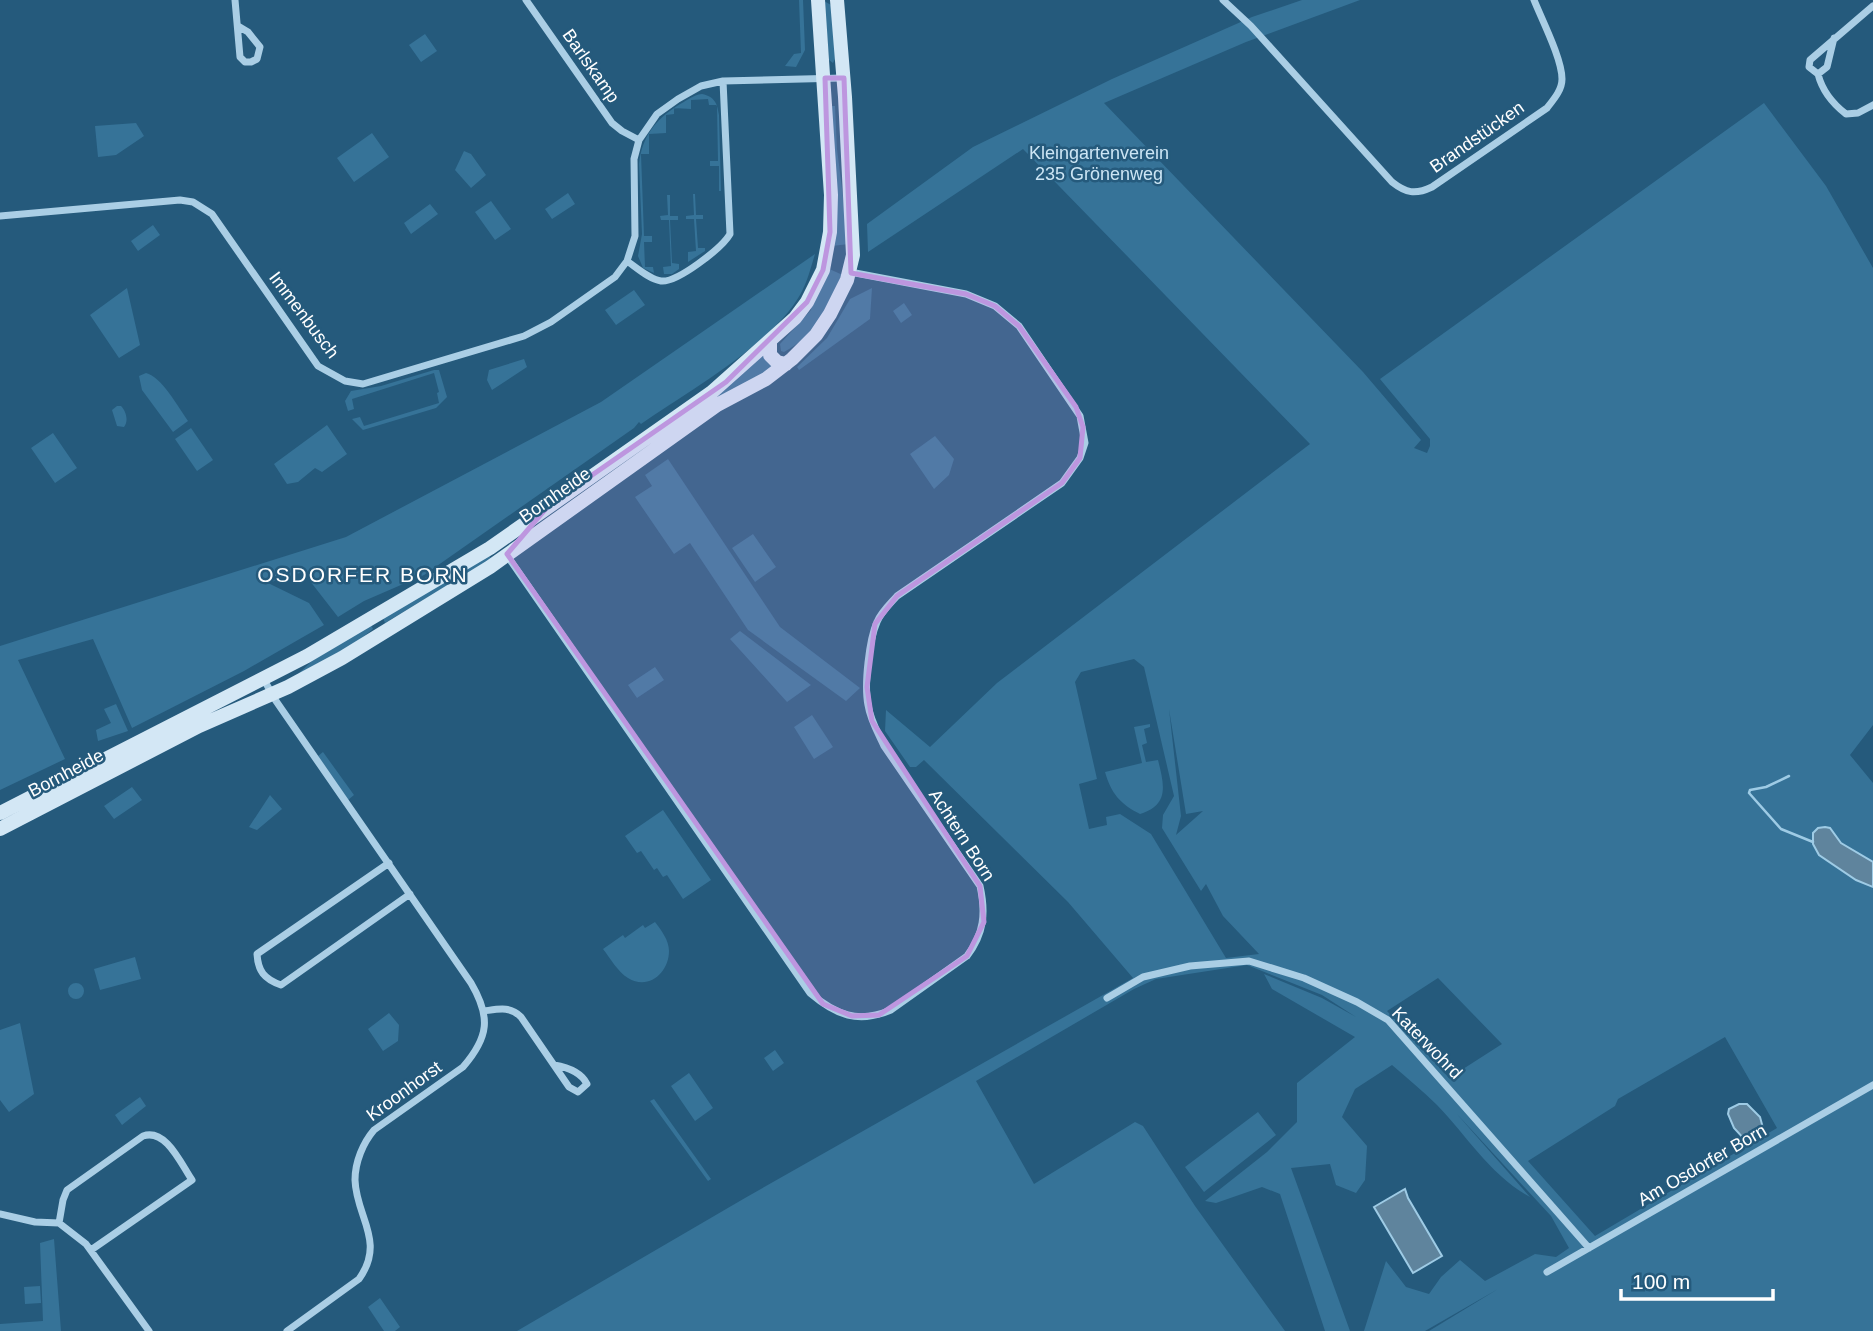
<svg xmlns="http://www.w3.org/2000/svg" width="1873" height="1331" font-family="Helvetica,sans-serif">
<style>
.green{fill:#367398;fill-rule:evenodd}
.water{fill:#5f849d;stroke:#9ecbe5;stroke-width:2}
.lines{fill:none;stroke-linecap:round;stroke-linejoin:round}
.stream{stroke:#9ecbe5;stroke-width:2.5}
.street{stroke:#aacee5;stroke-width:7}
.secondary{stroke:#d3e7f5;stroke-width:14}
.marked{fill:#bd96df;fill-opacity:0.2;stroke:#bd96df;stroke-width:5;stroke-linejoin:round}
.labels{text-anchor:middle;stroke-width:5;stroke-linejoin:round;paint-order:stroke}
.street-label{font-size:18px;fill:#fff;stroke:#255a7c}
.park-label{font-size:18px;fill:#cce5f4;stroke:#255a7c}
.quarter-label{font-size:21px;letter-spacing:2px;fill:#fff;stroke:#255a7c}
</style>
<rect width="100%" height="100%" fill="#255a7c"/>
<path class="green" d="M 799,0 L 803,0 L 805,50 L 796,67 L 785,66 L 794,54 L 801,53 Z
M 1302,0 L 1360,0 L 1246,42 L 1104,103 L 1363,372 L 1421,440 L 1414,448 L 1427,453 L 1430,446 L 1430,439 L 1380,379 L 1764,103 L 1826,186 L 1873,268 L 1873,725 L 1850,755 L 1873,783 L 1873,1331 L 1429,1331 L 1498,1289 L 1425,1331 L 1364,1331 L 1386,1261 L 1406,1287 L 1429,1294 L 1441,1277 L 1460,1260 L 1485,1281 L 1535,1254 L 1556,1257 L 1569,1248 L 1551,1216 L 1456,1113 L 1530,1197 C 1491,1176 1467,1136 1437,1105 C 1423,1091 1407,1078 1392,1065 L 1355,1089 L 1342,1117 L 1367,1146 L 1365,1180 L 1356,1193 L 1336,1185 L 1330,1164 L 1291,1168 L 1350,1331 L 1325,1331 L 1280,1194 L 1262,1187 L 1216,1203 L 1205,1201 L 1267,1152 L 1297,1122 L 1297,1083 L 1355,1037 L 1272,989 L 1264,974 L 1322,998 L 1356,1017 L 1322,995 L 1247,965 L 1156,979 L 1134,989 L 976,1081 L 1034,1184 L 1135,1122 L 1143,1126 L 1195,1206 L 1285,1331 L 517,1331 L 745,1198 L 1133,978 L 1068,902 L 924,760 L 916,767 L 910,767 L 885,731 L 886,710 L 930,747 L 997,683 L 1310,444 L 1023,149 L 868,252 L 867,224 L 973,147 L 1112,79 L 1252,17 ZM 1134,659 L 1144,667 L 1174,796 L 1163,815 L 1162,828 L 1201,891 L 1206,884 L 1223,916 L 1259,954 L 1226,958 L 1151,834 L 1120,814 L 1106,817 L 1107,825 L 1089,829 L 1079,784 L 1097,779 L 1075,682 L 1081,672 ZM 1169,709 L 1186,814 L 1203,811 L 1176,835 L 1181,816 ZM 1438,978 L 1502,1044 L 1449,1078 L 1387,1011 ZM 1725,1037 L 1777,1128 L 1595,1236 L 1528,1161 L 1615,1106 L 1618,1099 Z
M 824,1 L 831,5 L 837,55 L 833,63 L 829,60 Z
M 425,34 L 437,51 L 421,62 L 409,45 Z
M 702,94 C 715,97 717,103 719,115 L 721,191 L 719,191 L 719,166 L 710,166 L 710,161 L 718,161 L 717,105 L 709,105 L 708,99 L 691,100 L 691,109 L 674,108 L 674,114 L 666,115 L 666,133 L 649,134 L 649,154 L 641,154 L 644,236 L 652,236 L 652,242 L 644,242 L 645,267 L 653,267 L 654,273 L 643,268 L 638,256 L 642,234 L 639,164 C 642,137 655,120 677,106 C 686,101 693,95 702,94 Z
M 831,106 L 835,106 L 837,149 L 849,244 L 832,246 Z
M 136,123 L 144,136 L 116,155 L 98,157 L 95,126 Z
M 372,133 L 389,157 L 354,182 L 337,158 Z
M 464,151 L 471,154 L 486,175 L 471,188 L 455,170 Z
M 568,193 L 575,204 L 552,219 L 545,209 Z
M 693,194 L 695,194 L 696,215 L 703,215 L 703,219 L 696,219 L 698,248 L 705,248 L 705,251 L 688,262 L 688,252 L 696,251 L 694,219 L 686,219 L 686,216 L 694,215 Z
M 667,195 L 670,195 L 670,216 L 678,216 L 678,220 L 670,220 L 672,263 L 679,264 L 679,269 L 672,274 L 664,274 L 663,267 L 671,266 L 669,220 L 661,220 L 660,216 L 668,215 Z
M 491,201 L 511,229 L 495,240 L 475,212 Z
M 430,204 L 438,214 L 411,234 L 404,223 Z
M 153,225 L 160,235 L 138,251 L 131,241 Z
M 815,254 C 811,267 807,283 800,295 C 771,345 689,391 641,424 L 639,422 L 634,428 L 424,575 L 364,601 L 338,617 L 303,572 L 268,583 L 309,603 L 324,625 L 244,671 L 132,728 L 93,639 L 18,660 L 65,759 L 0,790 L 0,646 L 346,537 L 601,402 Z
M 827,268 L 845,276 C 829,305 815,336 784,352 L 781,351 L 780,344 L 811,310 L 812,299 Z
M 127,288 L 140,345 L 119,358 L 90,315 Z
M 872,288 L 870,319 L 799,370 L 797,367 L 827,338 L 850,299 Z
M 634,290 L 645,305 L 616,325 L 605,310 Z
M 904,303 L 912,315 L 901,323 L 893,311 Z
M 763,350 L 775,367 L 655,444 L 651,438 Z
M 524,359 L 527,367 L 492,390 L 487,380 L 489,370 Z
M 434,370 L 439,370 L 447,397 L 436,408 L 363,430 L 352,419 L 360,417 L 364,426 L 439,403 L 437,393 L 439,392 L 434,373 L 352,399 L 354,409 L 348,411 L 345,401 L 351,391 L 381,386 Z
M 146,373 C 161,376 179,408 188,421 L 173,432 L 142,390 L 139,376 Z
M 117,406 L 121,406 C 126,411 129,421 124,427 L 117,426 L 112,410 Z
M 327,425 L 347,454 L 322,472 L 315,468 L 298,482 L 287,484 L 274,464 Z
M 191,428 L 213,460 L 197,471 L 175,439 Z
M 53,433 L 77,468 L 55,483 L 31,448 Z
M 935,436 L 954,459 L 949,475 L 934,489 L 910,454 Z
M 668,459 L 780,627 L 860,688 L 846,701 L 748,630 L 690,543 L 674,554 L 635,497 L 652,486 L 645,475 Z
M 753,534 L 776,567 L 755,582 L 732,548 Z
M 489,555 L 491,559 L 385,623 L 383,618 Z
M 371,625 L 373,629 L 349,648 L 298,674 L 312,661 Z
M 740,631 L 811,685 L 787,702 L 730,639 Z
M 655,667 L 664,680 L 637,698 L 628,685 Z
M 116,704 L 128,731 L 98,741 L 96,730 L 111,723 L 104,709 Z
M 812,715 L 833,747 L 814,759 L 794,727 Z
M 1150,724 L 1150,727 L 1144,729 L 1147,743 L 1142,745 L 1146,762 L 1158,760 C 1164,784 1170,805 1140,814 C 1120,804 1111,793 1105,772 L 1142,763 L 1134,727 Z
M 323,752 L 354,795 L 348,800 L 318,756 Z
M 132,787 L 142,800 L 114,819 L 104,806 Z
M 270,795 L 282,809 L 257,830 L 249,827 Z
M 663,810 L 711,880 L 683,899 L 667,875 L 663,877 L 657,868 L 654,870 L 641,851 L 637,853 L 625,836 Z
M 655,922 C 661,930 669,940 669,951 C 669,972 649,991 628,978 C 618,972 610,958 603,949 L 623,935 L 625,938 L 643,925 L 645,928 Z
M 135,957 L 141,979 L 100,990 L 94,969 Z
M68 991a8 8 0 1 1 16 0a8 8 0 1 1-16 0Z
M 389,1013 L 399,1025 L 398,1041 L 383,1051 L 368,1029 Z
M 20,1023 L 34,1094 L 9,1112 L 0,1100 L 0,1030 Z
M 775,1050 L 784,1063 L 773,1071 L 764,1058 Z
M 689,1073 L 713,1108 L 695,1121 L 671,1086 Z
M 140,1097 L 146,1106 L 122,1125 L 115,1115 Z
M 654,1099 L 711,1179 L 708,1181 L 650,1101 Z
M 1258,1112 L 1276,1135 L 1204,1192 L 1185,1167 Z
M 54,1239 L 61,1331 L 0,1331 L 0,1324 L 43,1321 L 40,1243 Z
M 40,1286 L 41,1303 L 25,1304 L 24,1287 Z
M 380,1298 L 400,1327 L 395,1331 L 384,1331 L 368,1307 Z"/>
<path class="water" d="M 1825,827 L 1830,828 L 1841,843 L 1873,862 L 1873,887 L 1856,880 L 1819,855 L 1813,844 L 1813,833 L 1818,828 Z
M 1739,1104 L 1747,1104 L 1760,1117 L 1763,1128 L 1745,1140 L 1734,1128 L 1728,1114 L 1729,1109 Z
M 1405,1189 L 1408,1198 L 1442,1256 L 1413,1273 L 1374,1207 Z"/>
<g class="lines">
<path class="stream" d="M 1789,776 L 1766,787 L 1750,790 L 1749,793 L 1781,829 L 1813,842"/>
<path class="street" d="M 235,0 L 240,57 L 245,62 L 251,62 L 257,59 L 260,47 L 248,32 L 238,26
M 526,0 L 612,123 L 622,131 L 639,140
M 1223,0 L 1251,26 L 1392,182 C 1406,193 1415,195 1432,187 L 1547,108 C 1554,99 1562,90 1562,79 C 1562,59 1542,20 1534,0
M 1873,6 L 1810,60 L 1809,67 L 1818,74 C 1822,90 1833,104 1846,114 L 1858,113 L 1873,105
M 1818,74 L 1827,67 L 1834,38
M 0,216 L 180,200 L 193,202 L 212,214 L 318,366 L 345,381 L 363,384 L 524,336 L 551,322 L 615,277 L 627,261 L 635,236 L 634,159 L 639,140 L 657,114 L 678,99 L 701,86 L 723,81 L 843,78
M 627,261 C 637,268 649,279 661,281 C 677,283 722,248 730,234 L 723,81
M 506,554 L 810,993 C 836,1015 858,1024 891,1010 L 967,956 C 984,934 986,913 980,886 L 884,746 C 878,733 870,719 868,705 C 864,685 869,640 877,622 C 881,612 890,604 897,596 L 1062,483 L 1080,458 L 1085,443 L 1080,416 L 1019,326 L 995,306 L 966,294 L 850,272
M 263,678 L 276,701 L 471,983 C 491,1017 489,1037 463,1067 L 374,1130 C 363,1143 355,1162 355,1180 C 356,1217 386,1241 359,1279 L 287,1331
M 389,863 L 257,954 C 258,971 264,979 281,985 L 410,894
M 1107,998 L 1143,977 L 1190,966 L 1249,961 L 1304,978 L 1357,1002 L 1388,1020 L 1589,1248
M 484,1011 C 499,1009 510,1006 521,1017 L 569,1087 L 578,1092 L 587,1084 C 581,1072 566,1067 554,1065
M 0,1214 L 35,1222 L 59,1223 L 86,1244 L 149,1331
M 59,1223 L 63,1200 L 67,1190 L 143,1136 C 166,1128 181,1164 192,1180 L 91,1250
M 1547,1272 L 1873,1085"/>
<path class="secondary" d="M 770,341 L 770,355 L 777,362 L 786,364
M 0,813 L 307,656 L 490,548 L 712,392 L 795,318 L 807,302 L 823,270 L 830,232 L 831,195 L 818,0
M 0,829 L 199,726 L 288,687 L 342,658 L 490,567 L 717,405 L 766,379 L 792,359 L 816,335 L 830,314 L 847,280 L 853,255 L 845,97 L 837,0"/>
</g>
<path class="marked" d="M 825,78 L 844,78 L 851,273 L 966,294 L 995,306 L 1019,326 L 1076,407 L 1083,427 L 1080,458 L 1062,483 L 897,596 L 875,624 L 867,687 L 872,721 L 980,886 L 984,922 L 967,956 L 879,1015 L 852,1016 L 823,1004 L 507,554 L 549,505 L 726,382 L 807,302 L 823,270 L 830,232 Z"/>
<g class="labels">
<g class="street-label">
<text transform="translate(591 66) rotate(55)" y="6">Barlskamp</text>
<text transform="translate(1477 137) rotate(-35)" y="6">Brandstücken</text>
<text transform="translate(304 315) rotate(53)" y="6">Immenbusch</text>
<text transform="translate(555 495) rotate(-35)" y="6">Bornheide</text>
<text transform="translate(66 773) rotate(-28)" y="6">Bornheide</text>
<text transform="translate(962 835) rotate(57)" y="6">Achtern Born</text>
<text transform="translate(1427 1043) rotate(46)" y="6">Katerwohrd</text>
<text transform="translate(404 1091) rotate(-36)" y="6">Kroonhorst</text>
<text transform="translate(1702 1165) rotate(-30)" y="6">Am Osdorfer Born</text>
</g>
<g class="park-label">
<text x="1099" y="159">Kleingartenverein<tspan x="1099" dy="21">235 Grönenweg</tspan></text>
</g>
<g class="quarter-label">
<text x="363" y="582">OSDORFER BORN</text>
</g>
</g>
<path d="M1621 1289v10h152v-10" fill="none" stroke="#ffffff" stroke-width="3.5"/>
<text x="1632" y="1289" font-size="21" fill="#ffffff" stroke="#255a7c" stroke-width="5" paint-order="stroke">100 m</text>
</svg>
